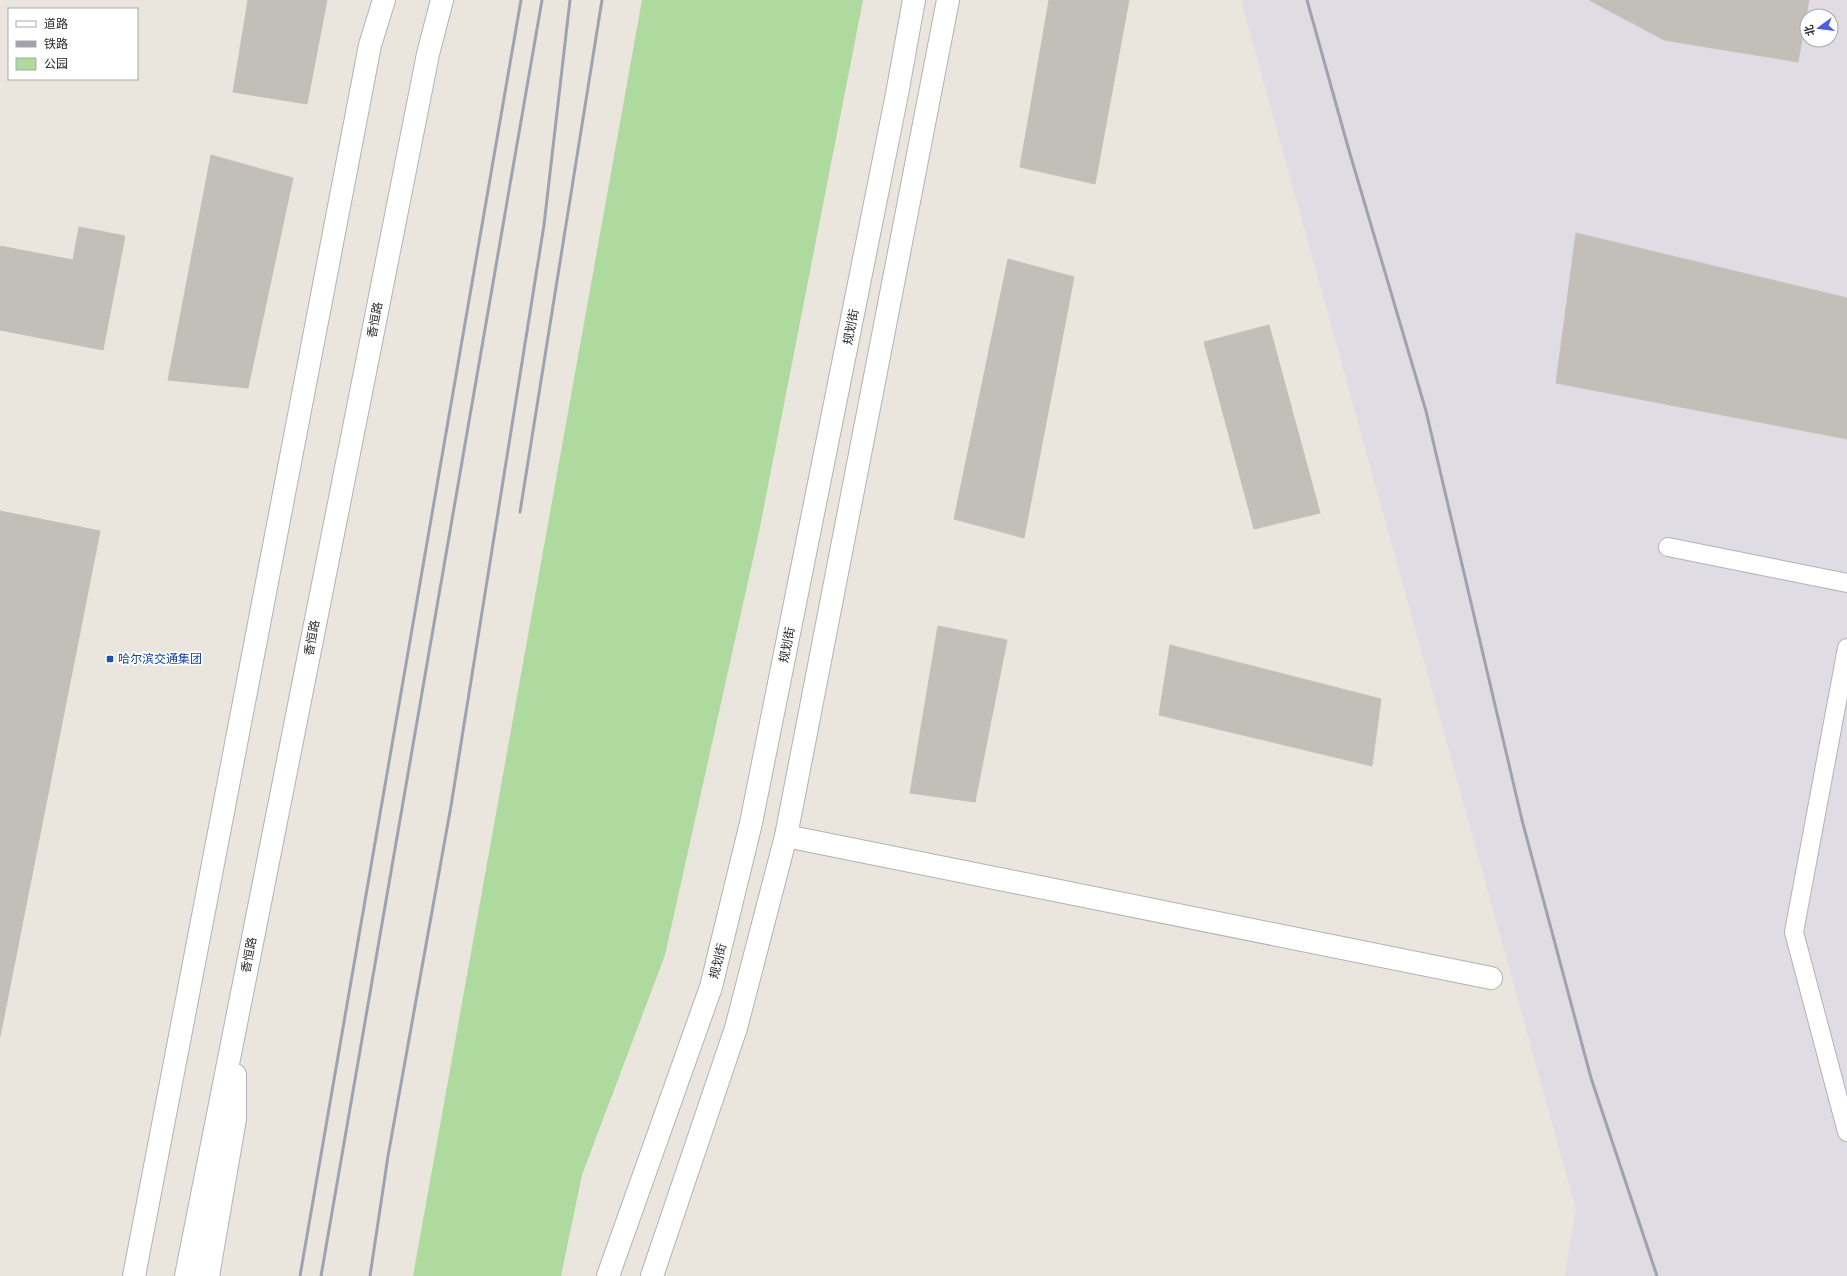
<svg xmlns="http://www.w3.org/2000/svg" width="1847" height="1276" font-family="Roboto,'Noto Sans SC',sans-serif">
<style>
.industrial{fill:#dfdce3;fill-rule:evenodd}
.green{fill:#aeda9f}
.building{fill:#c2bfb9;stroke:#c5c1b7}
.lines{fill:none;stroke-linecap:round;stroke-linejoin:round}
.lane-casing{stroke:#b0b2bb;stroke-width:20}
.secondary-casing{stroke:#b0b2bb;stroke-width:24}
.lane{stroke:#fff;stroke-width:18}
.secondary{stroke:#fff;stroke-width:22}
.rail{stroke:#a0a1b1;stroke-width:3}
.transit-dot{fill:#1a4fb4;stroke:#fff;stroke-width:1.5}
.labels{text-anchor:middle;stroke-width:3.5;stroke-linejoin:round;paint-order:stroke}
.street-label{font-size:12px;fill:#292929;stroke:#fff}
.transit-label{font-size:12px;fill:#164399;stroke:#fff;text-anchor:start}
</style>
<rect width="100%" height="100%" fill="#eae5dd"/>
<path class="industrial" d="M 1241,0 L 1847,0 L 1847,1276 L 1565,1276 L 1576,1209 ZM 1807,16 L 1831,16 L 1831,40 L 1807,40 Z"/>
<path class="green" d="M 642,0 L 863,0 L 759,532 L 665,955 L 582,1175 L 561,1276 L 413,1276 Z"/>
<path class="building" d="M 248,0 L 327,0 L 307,104 L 233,92 Z
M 1049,0 L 1129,0 L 1095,184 L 1020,167 Z
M 1589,0 L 1809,0 L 1798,62 L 1664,40 Z
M 211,155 L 293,178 L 248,388 L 168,380 Z
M 79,227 L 125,236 L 103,350 L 0,330 L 0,246 L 73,260 Z
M 1576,233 L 1847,298 L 1847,439 L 1556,383 Z
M 1008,259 L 1074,277 L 1024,538 L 954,519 Z
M 1269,325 L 1320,513 L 1254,529 L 1204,342 Z
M 0,511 L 100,531 L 0,1037 Z
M 938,626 L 1007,640 L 975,802 L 910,793 Z
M 1170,645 L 1381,699 L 1372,766 L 1159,715 Z"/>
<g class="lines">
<g class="lane-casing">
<path id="lane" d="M 1668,547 L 1847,583
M 1847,648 L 1794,932 L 1847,1132"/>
</g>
<g class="secondary-casing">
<path id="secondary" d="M 786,836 L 1491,978
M 134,1276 L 370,45 L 384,0
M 186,1276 L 428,54 L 442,0
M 208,1276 L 235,1119 L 235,1075
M 608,1276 L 711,987 L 751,823 L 897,94 L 914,0
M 652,1276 L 736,1028 L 786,836 L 948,0"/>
</g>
<use href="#lane" class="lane"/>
<use href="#secondary" class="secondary"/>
<path class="rail" d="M 1307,0 L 1348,147 L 1426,411 L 1522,820 L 1591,1078 L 1657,1276
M 520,512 L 602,0
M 300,1276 L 521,0
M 321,1276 L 542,0
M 370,1276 L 388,1156 L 451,806 L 544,225 L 570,0"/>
</g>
<rect class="transit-dot" x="106" y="655" width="8" height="8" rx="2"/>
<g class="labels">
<g class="street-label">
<text transform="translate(375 320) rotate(-79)" y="4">香恒路</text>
<text transform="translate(851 327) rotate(-79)" y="4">规划街</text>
<text transform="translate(312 638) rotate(-79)" y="4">香恒路</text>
<text transform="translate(787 645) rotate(-79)" y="4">规划街</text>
<text transform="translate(249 955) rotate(-79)" y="4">香恒路</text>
<text transform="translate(718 961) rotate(-76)" y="4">规划街</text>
</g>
<g class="transit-label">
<text x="118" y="663">哈尔滨交通集团</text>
</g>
</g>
<rect x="8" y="8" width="130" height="72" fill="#ffffff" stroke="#a9a9a9"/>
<rect x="16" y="21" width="20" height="6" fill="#ffffff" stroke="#a9a9a9"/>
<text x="44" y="28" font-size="12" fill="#292929">道路</text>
<rect x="16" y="41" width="20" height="6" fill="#a0a1b1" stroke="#a9a9a9"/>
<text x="44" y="48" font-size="12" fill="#292929">铁路</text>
<rect x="16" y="58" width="20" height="12" fill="#aeda9f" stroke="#a9a9a9"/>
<text x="44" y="68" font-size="12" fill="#292929">公园</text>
<g transform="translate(1819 28) rotate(255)"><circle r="19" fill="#ffffff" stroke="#a9a9a9"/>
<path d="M0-3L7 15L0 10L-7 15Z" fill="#4e5de5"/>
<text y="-6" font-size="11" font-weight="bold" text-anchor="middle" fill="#292929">北</text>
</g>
</svg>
